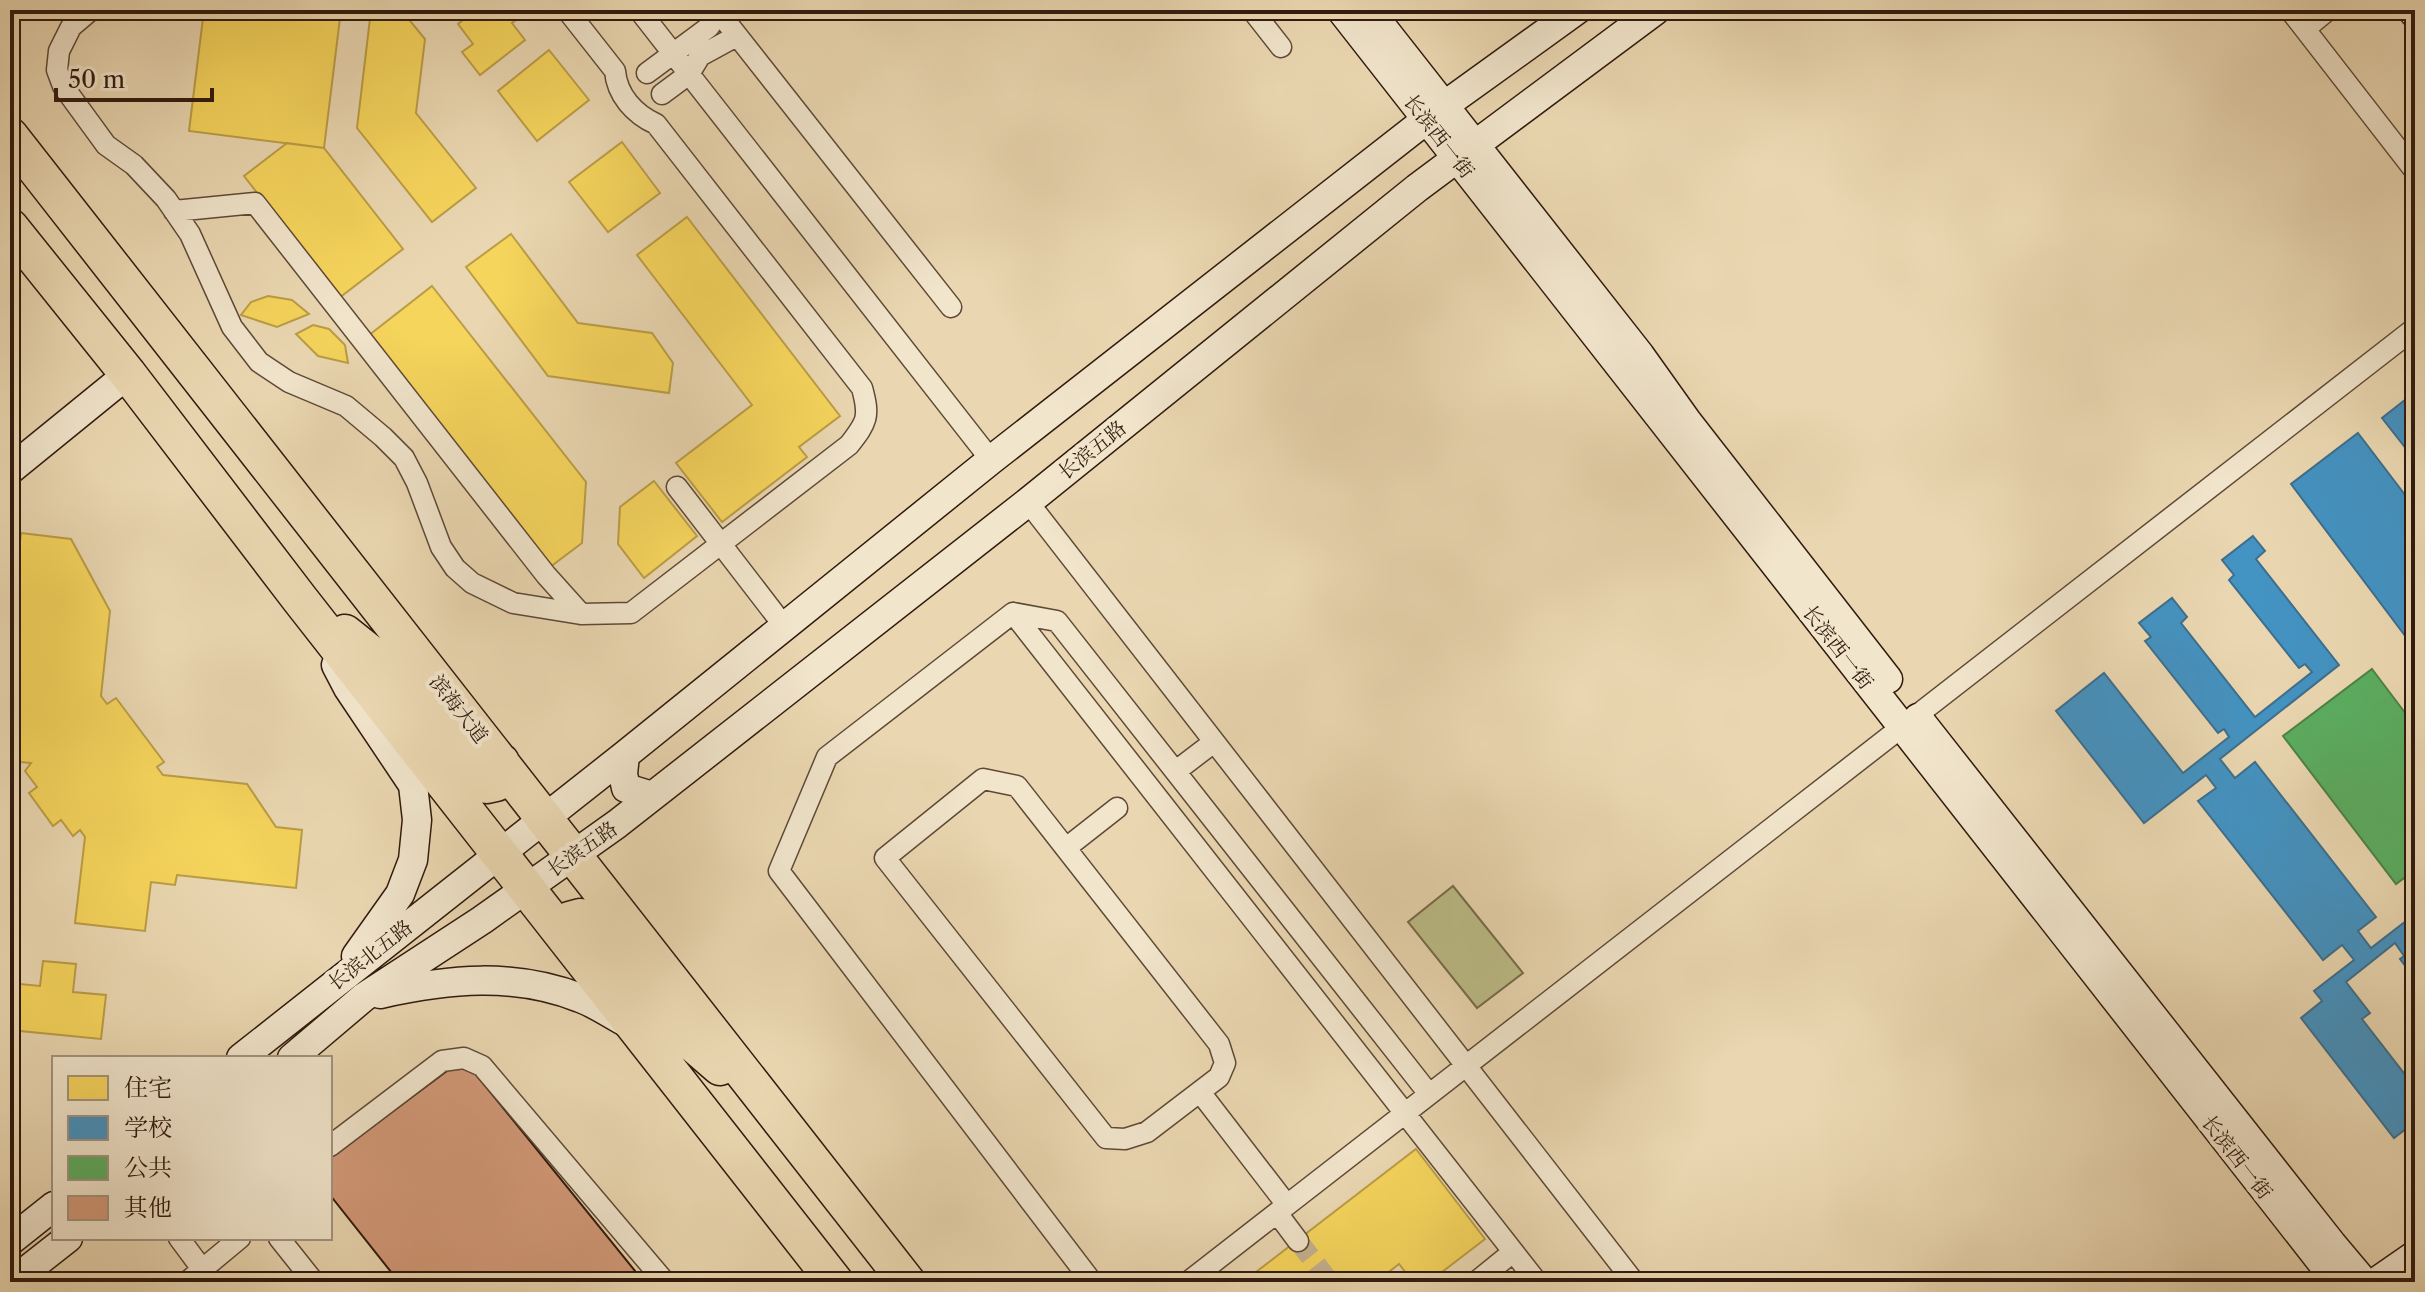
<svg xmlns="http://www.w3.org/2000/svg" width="2425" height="1292" font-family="'Libre Caslon Text','Noto Serif SC',serif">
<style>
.green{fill:#bcbd88;stroke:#766c4b;stroke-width:2}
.homes{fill:#f6d55c;stroke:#bb9d45;stroke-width:2}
.schools{fill:#4393c3;stroke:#3d6f8d;stroke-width:2}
.public{fill:#5aae61;stroke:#4d8248;stroke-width:2}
.building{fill:#d39a79;stroke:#301a0e;stroke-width:2}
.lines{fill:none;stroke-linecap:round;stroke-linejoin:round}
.street-tunnel{stroke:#c5b190;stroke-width:20;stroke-dasharray:20 10;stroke-linecap:butt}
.street-casing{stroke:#5e4937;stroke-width:23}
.secondary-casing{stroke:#301a0e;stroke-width:31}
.highway-casing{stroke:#301a0e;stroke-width:39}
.street{stroke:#f1e5cc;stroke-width:20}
.secondary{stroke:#f1e5cc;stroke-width:28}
.highway{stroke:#ead7b1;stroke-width:36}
.labels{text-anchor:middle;stroke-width:8;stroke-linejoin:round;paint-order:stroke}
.street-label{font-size:20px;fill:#301a0e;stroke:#f1e5cc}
</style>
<rect width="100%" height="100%" fill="#ead7b1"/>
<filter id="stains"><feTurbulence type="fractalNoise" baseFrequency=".0025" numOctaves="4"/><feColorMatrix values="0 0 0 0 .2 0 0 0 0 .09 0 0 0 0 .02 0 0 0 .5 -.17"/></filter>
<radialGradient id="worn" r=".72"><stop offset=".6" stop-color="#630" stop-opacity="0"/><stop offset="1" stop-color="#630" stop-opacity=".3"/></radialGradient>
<path class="green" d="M 1453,886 L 1523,973 L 1477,1008 L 1408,922 Z"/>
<path class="homes" d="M 204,10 L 278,10 L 340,18 L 324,148 L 189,131 Z
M 371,10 L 402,11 L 425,39 L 416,113 L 476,188 L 432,222 L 357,128 Z
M 465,10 L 509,10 L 516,20 L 512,23 L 525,40 L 480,75 L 462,52 L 473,44 L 458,24 L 469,15 Z
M 549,50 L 589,100 L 537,141 L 498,91 Z
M 622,142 L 660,193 L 608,232 L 569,182 Z
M 287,143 L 324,148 L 403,249 L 339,298 L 244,176 Z
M 687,217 L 840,416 L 799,447 L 807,457 L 722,522 L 676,463 L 752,405 L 637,255 Z
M 511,234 L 578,323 L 652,333 L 673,363 L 669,393 L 548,376 L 466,267 Z
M 432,286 L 586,482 L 582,543 L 550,567 L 368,336 Z
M 268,296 L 292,300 L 309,314 L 277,327 L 241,315 L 251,302 Z
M 313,325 L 329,329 L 345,345 L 348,363 L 318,356 L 296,334 Z
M 654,481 L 697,536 L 644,578 L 618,544 L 620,507 Z
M 21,533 L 71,539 L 110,611 L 101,696 L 107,704 L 116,698 L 164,762 L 157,767 L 163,775 L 247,784 L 276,827 L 302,830 L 296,888 L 177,875 L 175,885 L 151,882 L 145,931 L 75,923 L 85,837 L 80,830 L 73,836 L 61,820 L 53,826 L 29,793 L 37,787 L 25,771 L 31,763 L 10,761 L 10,627 Z
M 43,961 L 76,964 L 73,992 L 106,995 L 101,1039 L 10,1030 L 10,983 L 40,986 Z
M 1416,1149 L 1485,1239 L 1429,1282 L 1413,1282 L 1399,1264 L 1376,1282 L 1243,1282 Z"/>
<path class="schools" d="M 2415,392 L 2415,460 L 2382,418 Z
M 2358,433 L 2415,508 L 2415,649 L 2291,484 Z
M 2253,536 L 2265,551 L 2256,559 L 2339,665 L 2220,759 L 2235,778 L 2255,762 L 2376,917 L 2358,931 L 2371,948 L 2415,914 L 2415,979 L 2400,959 L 2404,956 L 2395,943 L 2346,982 L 2370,1013 L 2362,1019 L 2407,1077 L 2415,1071 L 2415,1122 L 2394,1138 L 2301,1018 L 2322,1001 L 2314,991 L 2354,960 L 2342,945 L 2323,960 L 2198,801 L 2216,788 L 2206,775 L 2144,823 L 2056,711 L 2104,673 L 2183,773 L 2229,737 L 2224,729 L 2218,733 L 2145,641 L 2151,637 L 2139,623 L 2172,598 L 2187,617 L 2181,623 L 2255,717 L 2312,672 L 2305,664 L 2299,668 L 2229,580 L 2234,575 L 2222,560 Z"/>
<path class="public" d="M 2372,669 L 2415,726 L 2415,870 L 2396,884 L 2283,736 Z"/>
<path class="building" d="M 455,1065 L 470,1067 L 644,1282 L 399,1282 L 330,1195 L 330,1158 Z"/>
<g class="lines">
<path class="street-tunnel" d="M 1298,1241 L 1330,1282"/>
<g class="street-casing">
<path id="street" d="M 91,10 L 71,27 L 59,51 L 57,70 L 63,86 L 106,145 L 134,165 L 166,199 L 190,234 L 232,327 L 259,362 L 289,382 L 346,406 L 383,437 L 404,458 L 417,483 L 441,547 L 455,568 L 472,583 L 513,603 L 581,614 L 631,613 L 849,445 C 867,422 870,417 862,388 L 656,124 C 634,114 617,95 615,71 L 567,10
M 639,10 L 991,460
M 717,10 L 951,307
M 1252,10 L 1281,47
M 2290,10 L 2415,171
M 2305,29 L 2328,10
M 647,73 L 709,27 L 715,18 L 714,10
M 662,94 L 689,74 L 700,56 L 733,38 L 741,41
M 174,211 L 255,203 L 546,575 L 581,614
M 677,487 L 784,626
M 1028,502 L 1634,1282
M 1013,613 L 1537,1282
M 1176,771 L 1214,742
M 983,779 L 1017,786 L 1219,1044 L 1225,1063 L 1219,1077 L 1147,1132 L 1125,1139 L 1106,1138 L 885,858 Z
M 1066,848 L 1117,808
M 1200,1092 L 1287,1205
M 330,1146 L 442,1061 L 464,1058 L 482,1066 L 665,1282
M 1277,1213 L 1298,1241
M 179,1238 L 202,1269
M 279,1238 L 314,1282
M 187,1282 L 240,1238
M 1092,1282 L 779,871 L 827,757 L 1013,613 L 1057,621 L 1429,1094
M 1188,1282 L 2415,328
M 1476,1282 L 1513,1252"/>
</g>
<g class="secondary-casing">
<path id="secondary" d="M 1341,10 L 2337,1282
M 1369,10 L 1640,355 L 1687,421 L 1888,679
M 2412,10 L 2415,14
M 10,470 L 128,374
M 336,665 L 348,688 L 413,785 L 417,820 L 413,860 L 400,894 L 356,956
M 1918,718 L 2332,1244 L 2364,1282
M 625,755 L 623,774 L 626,788 L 652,796
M 380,994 C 448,979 514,972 580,998 C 597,1004 613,1016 629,1024
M 241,1058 L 625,755 L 991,460 L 1445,105 L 1577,10
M 292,1058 L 364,997 L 482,920 L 617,824 L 1028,502 L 1417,188 L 1656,10
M 10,1241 L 54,1206
M 12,1282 L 68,1238
M 2376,1282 L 2415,1255"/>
</g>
<g class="highway-casing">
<path id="highway" d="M 10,136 L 907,1282
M 10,227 L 128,374 L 299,598 L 835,1282
M 345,633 L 390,669 L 477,779 L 487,785 L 496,783 L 500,776 L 501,762
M 571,944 L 567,929 L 569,920 L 580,917 L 590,921 L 668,1022 L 720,1067"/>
</g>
<use href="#street" class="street"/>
<use href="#secondary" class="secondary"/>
<use href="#highway" class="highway"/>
</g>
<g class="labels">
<g class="street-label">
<text transform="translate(1439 136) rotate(52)" y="7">长滨西一街</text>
<text transform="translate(1092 450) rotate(-39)" y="7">长滨五路</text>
<text transform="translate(1838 647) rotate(52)" y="7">长滨西一街</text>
<text transform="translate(459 709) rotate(52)" y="7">滨海大道</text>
<text transform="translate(582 849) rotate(-35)" y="7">长滨五路</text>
<text transform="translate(370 955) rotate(-38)" y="7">长滨北五路</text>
<text transform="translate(2237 1157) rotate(52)" y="7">长滨西一街</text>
</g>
</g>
<rect width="2425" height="1292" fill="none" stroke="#ead7b1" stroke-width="40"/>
<rect x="12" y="12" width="2401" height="1268" fill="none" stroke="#301a0e" stroke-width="4"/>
<rect x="20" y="20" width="2385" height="1252" fill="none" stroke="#301a0e" stroke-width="2"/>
<rect x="52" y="1056" width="280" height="184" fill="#f1e5cc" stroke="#a49480" stroke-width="2"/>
<rect x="68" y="1076" width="40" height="24" fill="#f6d55c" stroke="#a49480" stroke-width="2"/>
<text x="124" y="1096" font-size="24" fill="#301a0e">住宅</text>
<rect x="68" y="1116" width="40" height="24" fill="#4393c3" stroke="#a49480" stroke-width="2"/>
<text x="124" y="1136" font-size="24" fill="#301a0e">学校</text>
<rect x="68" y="1156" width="40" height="24" fill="#5aae61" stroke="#a49480" stroke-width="2"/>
<text x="124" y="1176" font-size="24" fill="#301a0e">公共</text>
<rect x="68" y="1196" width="40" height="24" fill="#d39a79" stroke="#a49480" stroke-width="2"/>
<text x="124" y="1216" font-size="24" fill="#301a0e">其他</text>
<path d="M56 88v12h156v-12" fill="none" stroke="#301a0e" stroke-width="4"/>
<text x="68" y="88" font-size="24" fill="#301a0e" stroke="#f1e5cc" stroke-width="6" paint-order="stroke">50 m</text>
<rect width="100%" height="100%" filter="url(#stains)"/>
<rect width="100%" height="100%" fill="url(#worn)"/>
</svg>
